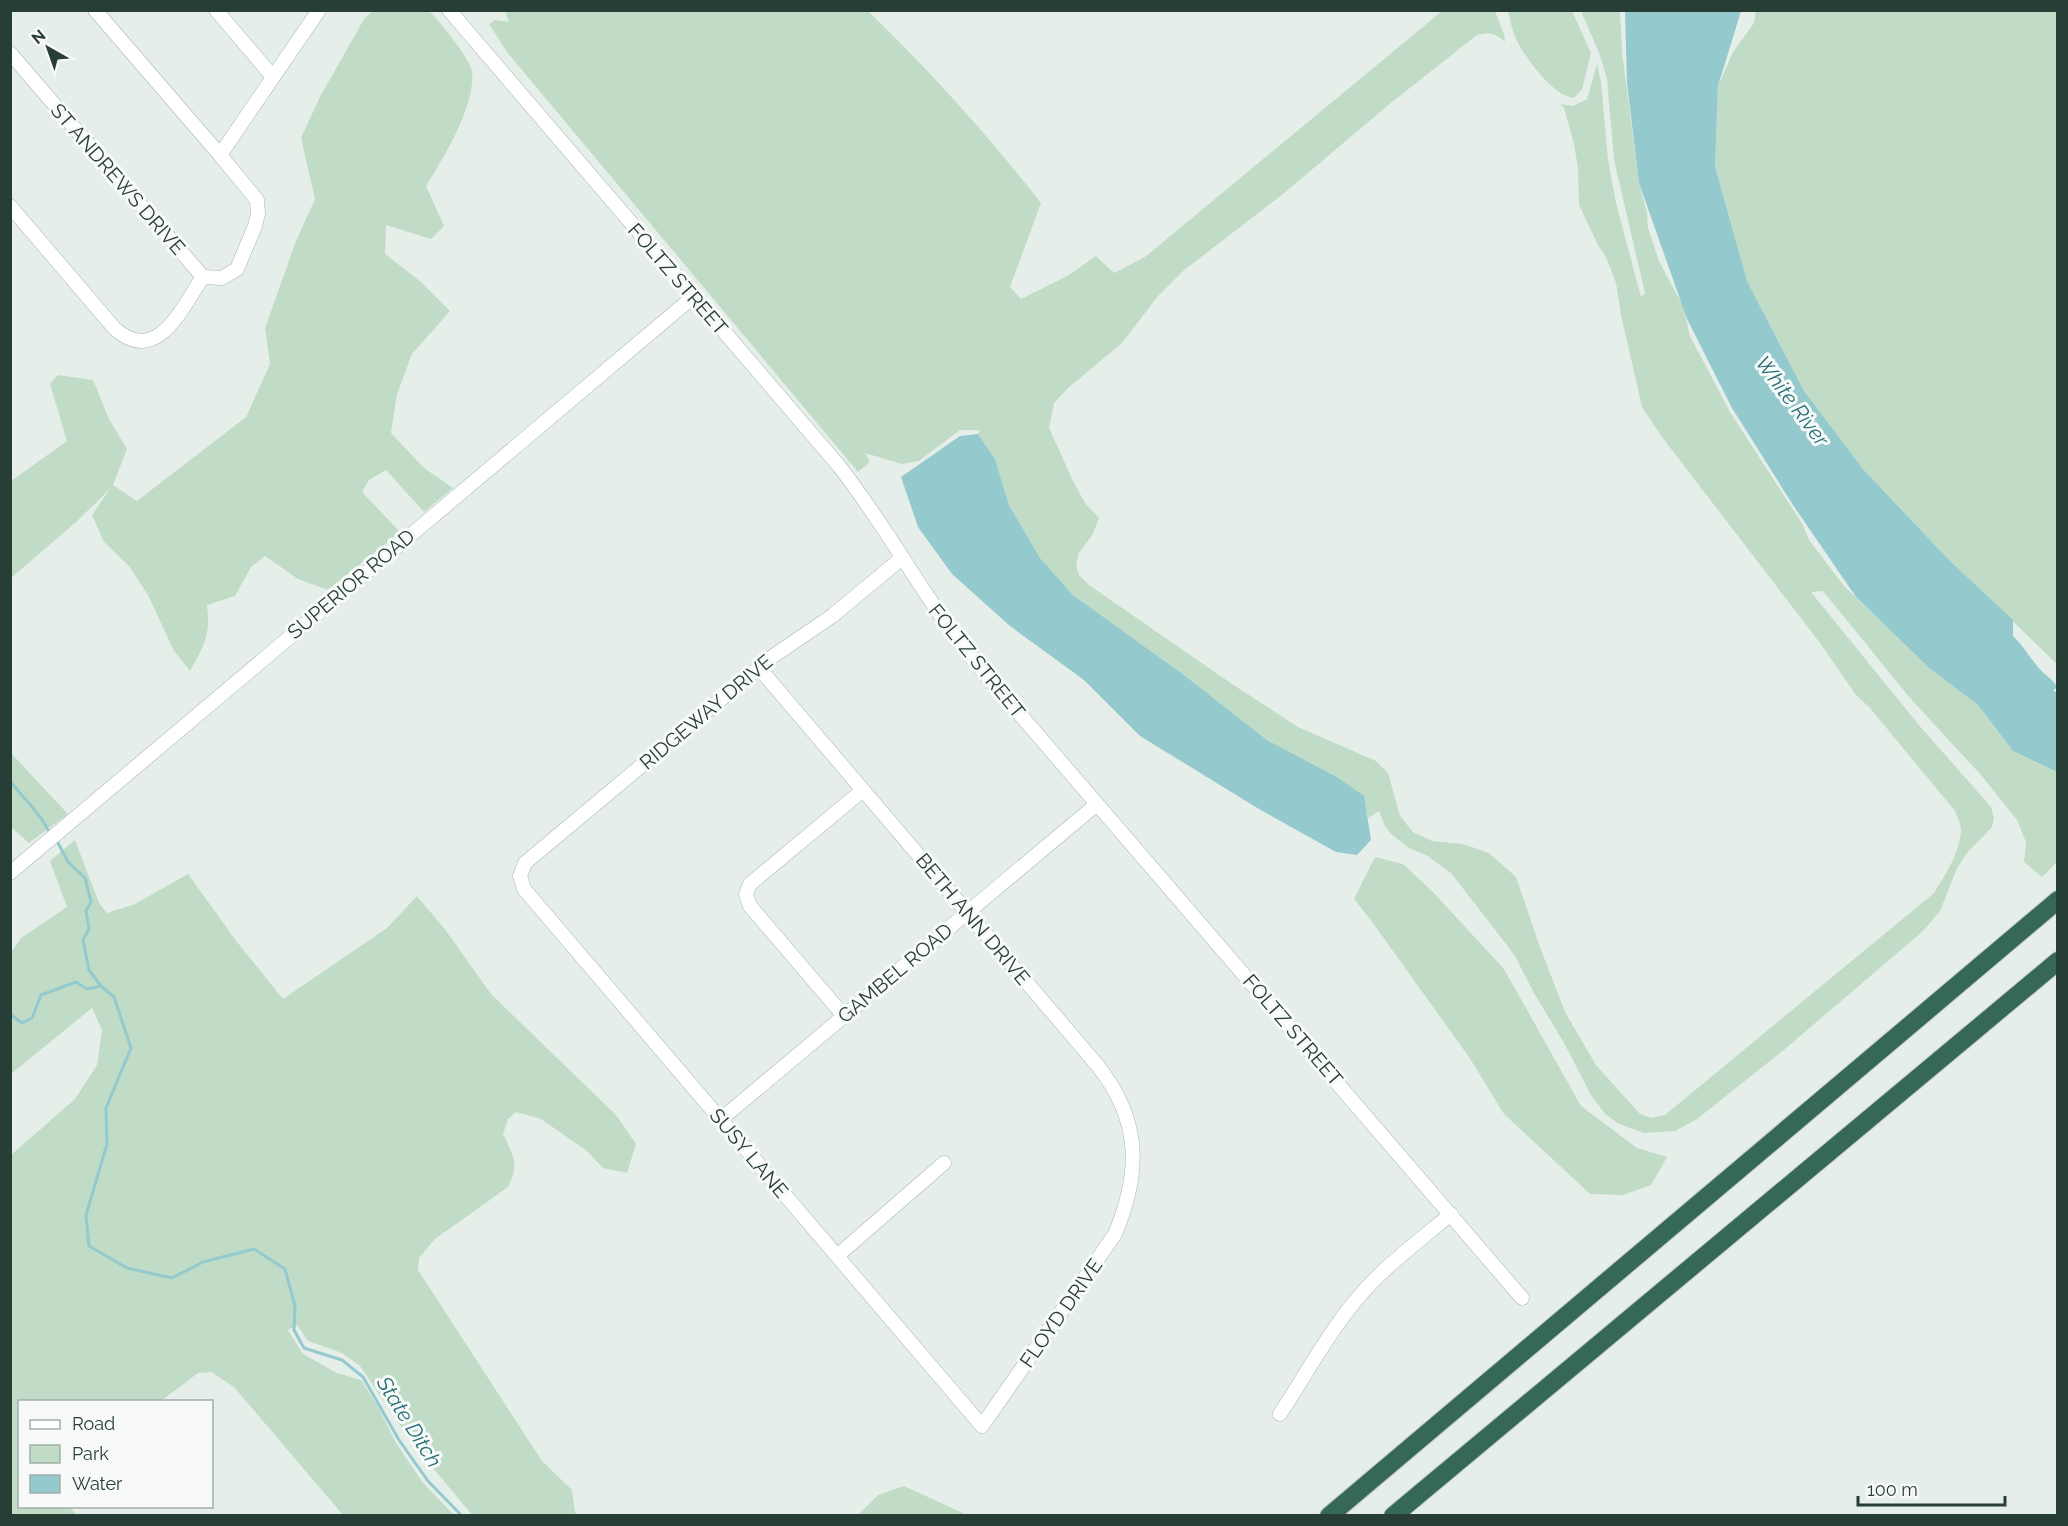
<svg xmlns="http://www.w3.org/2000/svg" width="2068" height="1526" font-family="Raleway,sans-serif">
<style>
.green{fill:#c1dcc6}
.water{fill:#94c9cd}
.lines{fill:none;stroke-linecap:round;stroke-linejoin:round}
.stream{stroke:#94c9cd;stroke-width:3}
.minor-casing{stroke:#a9b6b0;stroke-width:15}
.highway-casing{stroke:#c2c9c7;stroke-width:20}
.minor{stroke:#fff;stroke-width:14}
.highway{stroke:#356859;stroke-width:18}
.labels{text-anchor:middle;stroke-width:6;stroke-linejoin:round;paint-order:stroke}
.street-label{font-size:20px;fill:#263e36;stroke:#f7faf8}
.water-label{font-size:21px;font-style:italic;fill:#266f75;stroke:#f7faf8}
</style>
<rect width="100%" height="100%" fill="#e6eeea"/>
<path class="green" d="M 505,10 L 868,11 C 930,71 988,135 1041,203 L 1010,287 L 1021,299 L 1069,275 L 1096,256 L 1114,273 L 1145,257 L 1442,11 L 1495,11 L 1504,34 L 1505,42 C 1496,33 1488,32 1477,35 L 1392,102 L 1283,194 L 1183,271 L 1158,296 L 1122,343 L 1068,388 L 1054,403 L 1049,428 L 1073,481 L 1085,503 L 1099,518 L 1093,534 L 1079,553 L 1076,565 L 1079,575 L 1089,585 L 1232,684 L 1298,727 L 1376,761 L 1388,773 L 1400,816 L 1413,832 L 1432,841 L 1463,844 L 1489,853 L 1516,877 L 1540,947 L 1565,1012 L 1596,1065 L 1640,1114 L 1652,1118 L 1665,1115 L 1934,893 C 1945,875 1960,853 1961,830 C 1961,824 1957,817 1955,811 L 1870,708 L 1856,695 L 1820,643 L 1662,437 L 1642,407 L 1621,315 L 1616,283 L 1606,257 L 1598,245 L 1579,205 L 1578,168 L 1574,144 L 1564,108 L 1560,104 L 1573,106 L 1587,99 L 1597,64 L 1601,82 L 1608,159 L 1616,203 L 1641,297 L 1645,293 L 1614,160 L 1607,79 L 1600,55 L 1581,11 L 1620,11 L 1622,52 L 1639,183 L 1647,213 L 1648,228 L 1659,261 L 1683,306 L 1690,336 L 1730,412 L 1803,525 L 1809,540 L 1844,586 L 1929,668 L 1978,705 L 2013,751 L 2057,772 L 2057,862 L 2042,877 L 2024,862 L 2026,842 L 2017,820 L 1981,775 L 1910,698 L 1823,591 L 1811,592 L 1918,724 L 1991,807 L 1994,818 L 1992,827 L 1967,853 L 1957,868 L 1940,911 L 1923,931 L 1785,1049 L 1697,1119 L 1675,1131 L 1644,1133 L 1619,1124 L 1606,1115 L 1591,1095 L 1564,1043 L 1534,993 L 1515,956 L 1506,944 L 1451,873 L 1426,855 L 1409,848 L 1391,834 L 1385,826 L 1379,811 L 1368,818 L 1363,796 L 1337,777 L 1267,740 L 1184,675 L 1073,595 L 1040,558 L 1009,505 L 995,459 L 978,434 L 980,430 L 960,430 L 919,461 L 902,464 L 865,453 L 870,462 L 858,472 L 507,52 L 489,24 L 495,20 L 509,22 Z
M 372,11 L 429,11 C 439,20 470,59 472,71 C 476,105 443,159 426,186 L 444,226 L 431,239 L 386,225 L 385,254 L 421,282 L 450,311 L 412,354 L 397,394 L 391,433 L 424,468 L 453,488 L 424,512 L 386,470 L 369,480 L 362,492 L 400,532 L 328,590 L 298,579 L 265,556 L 251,567 L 235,596 L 207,605 C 211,636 204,645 190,671 L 174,651 L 148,595 L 129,566 L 104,542 L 92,515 L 110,489 L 76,522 L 11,578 L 11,481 L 67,441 L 50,384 L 58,375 L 93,380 L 109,419 L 127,449 L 113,485 L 137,501 L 246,417 L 270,364 L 265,328 L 296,241 L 315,199 L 301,138 L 320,97 L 364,19 Z
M 1508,11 L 1572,11 L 1591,53 L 1582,89 L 1574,98 C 1553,97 1521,53 1514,34 C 1511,26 1510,18 1508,11 Z
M 1756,11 L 2057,11 L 2057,664 L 1950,561 L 1863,469 L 1804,391 L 1747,281 L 1715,166 L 1718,86 L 1733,52 L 1754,23 Z
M 10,752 L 68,814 L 29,843 L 11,827 Z
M 75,840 L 99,903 L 107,913 L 135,904 L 188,874 L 237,942 L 283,999 L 387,928 L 417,896 L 444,928 L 491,994 L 616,1115 L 636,1144 L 627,1173 L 603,1168 L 587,1151 L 541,1119 L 516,1112 L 508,1119 L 503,1134 C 513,1155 520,1164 508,1187 L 435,1239 L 419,1258 L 418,1270 L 542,1461 L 572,1490 L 575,1512 L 577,1515 L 472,1515 L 413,1444 L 360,1366 L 342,1353 L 308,1341 L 297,1325 L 288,1330 L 303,1354 L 337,1373 L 361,1380 L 378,1407 L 396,1443 L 423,1483 L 454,1515 L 343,1515 L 234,1387 L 211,1372 L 198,1373 L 161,1401 L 20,1402 L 20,1506 L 69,1507 L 77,1515 L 11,1515 L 11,1155 L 75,1099 L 97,1065 L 102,1030 L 92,1008 L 11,1074 L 11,953 L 21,938 L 67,907 L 50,861 Z
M 1375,857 L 1403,864 L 1433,892 L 1504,969 L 1581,1106 L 1637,1148 L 1667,1157 L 1651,1185 L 1623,1195 L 1590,1194 L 1504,1114 L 1469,1057 L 1370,919 L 1354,899 Z
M 904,1486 L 967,1515 L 858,1515 L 878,1495 Z"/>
<path class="water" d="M 1625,11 L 1741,11 L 1718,86 L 1715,166 L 1747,281 L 1804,391 L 1863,469 L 1950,561 L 2013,620 L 2013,636 C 2023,645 2029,657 2038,667 C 2044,675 2054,679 2057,688 L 2053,690 L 2057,693 L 2057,772 L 2013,751 L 1978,705 L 1929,668 L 1856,597 L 1793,505 L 1732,408 L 1687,319 L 1639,183 L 1627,83 Z
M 978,434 L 995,459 L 1009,505 L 1040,558 L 1073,595 L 1184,675 L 1267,740 L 1337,777 L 1364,796 L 1371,840 L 1357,855 L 1336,852 L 1259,809 L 1140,736 L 1084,680 L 1010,626 L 952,574 L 918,527 L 901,477 L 960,436 Z"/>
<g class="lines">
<path class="stream" d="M 10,781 C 23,798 39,811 48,830
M 58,843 L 68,862 L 85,878 L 91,902 L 86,911 L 89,929 L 83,940 L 89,970 L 101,986 L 114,997 L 131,1048 L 106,1108 L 107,1144 L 86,1215 L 89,1246 L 127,1268 L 172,1278 L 203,1262 L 254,1249 L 285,1269 L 295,1306 L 294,1330 L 304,1348 L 342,1360 L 363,1377 L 399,1440 L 428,1481 L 462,1516
M 10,1014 L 22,1023 L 32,1018 L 41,995 L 76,982 L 87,989 L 101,986"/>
<g class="minor-casing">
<path id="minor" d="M 216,10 L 273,77
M 449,10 L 839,466 C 890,531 927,604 980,668 L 1522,1298
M 10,53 L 203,277
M 220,155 L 319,10
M 10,206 L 115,329 C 158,366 182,307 203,277 L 222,278 L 237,269 L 255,226 L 258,214 L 257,200 L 220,155 L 95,10
M 759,668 L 1098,1066 C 1141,1121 1141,1172 1115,1234 L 982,1426 L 524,889 L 520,876 L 525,863 L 769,659 L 832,616 L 902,558
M 10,873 L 693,297
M 844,1016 L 750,906 L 746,894 L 750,884 L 863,790
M 720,1120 L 1097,804
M 837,1256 L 944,1163
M 1280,1414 C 1305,1376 1327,1335 1356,1300 C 1383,1267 1419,1241 1451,1214"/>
</g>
<g class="highway-casing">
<path id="highway" d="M 1329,1516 L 2058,900
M 1393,1516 L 2058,961"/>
</g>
<use href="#minor" class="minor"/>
<use href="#highway" class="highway"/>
</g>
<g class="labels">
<g class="street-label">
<text transform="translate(118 179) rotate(49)" y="7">ST ANDREWS DRIVE</text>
<text transform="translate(678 279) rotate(49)" y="7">FOLTZ STREET</text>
<text transform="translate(351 584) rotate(-40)" y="7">SUPERIOR ROAD</text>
<text transform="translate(977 661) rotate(51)" y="7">FOLTZ STREET</text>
<text transform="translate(706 712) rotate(-40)" y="7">RIDGEWAY DRIVE</text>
<text transform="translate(973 919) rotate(50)" y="7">BETH ANN DRIVE</text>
<text transform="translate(895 973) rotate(-40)" y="7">GAMBEL ROAD</text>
<text transform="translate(1293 1030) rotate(49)" y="7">FOLTZ STREET</text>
<text transform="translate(749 1153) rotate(50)" y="7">SUSY LANE</text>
<text transform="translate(1061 1313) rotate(-55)" y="7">FLOYD DRIVE</text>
</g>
<g class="water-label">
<text transform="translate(1792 401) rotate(53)" y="7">White River</text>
<text transform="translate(409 1422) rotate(58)" y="7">State Ditch</text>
</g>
</g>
<rect width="2068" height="1526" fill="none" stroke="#263e36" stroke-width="24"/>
<rect x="18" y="1400" width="195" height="108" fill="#f7faf8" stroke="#a3afaa" stroke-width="1.5"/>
<rect x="30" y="1420" width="30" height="9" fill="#ffffff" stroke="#a3afaa" stroke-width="1.5"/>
<text x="72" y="1430" font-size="18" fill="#263e36">Road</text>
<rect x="30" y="1445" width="30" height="18" fill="#c1dcc6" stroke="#a3afaa" stroke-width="1.5"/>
<text x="72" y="1460" font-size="18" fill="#263e36">Park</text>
<rect x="30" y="1475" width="30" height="18" fill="#94c9cd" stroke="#a3afaa" stroke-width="1.5"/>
<text x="72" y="1490" font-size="18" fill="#263e36">Water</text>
<g transform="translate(48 48) rotate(320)" stroke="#f7faf8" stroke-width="4.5" paint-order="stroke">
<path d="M0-4.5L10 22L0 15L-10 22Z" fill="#263e36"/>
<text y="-9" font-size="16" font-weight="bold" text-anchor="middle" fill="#263e36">N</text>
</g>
<path d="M1858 1496v9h147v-9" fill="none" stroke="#263e36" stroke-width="3"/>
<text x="1867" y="1496" font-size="18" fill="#263e36" stroke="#f7faf8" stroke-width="4.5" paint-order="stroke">100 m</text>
</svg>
